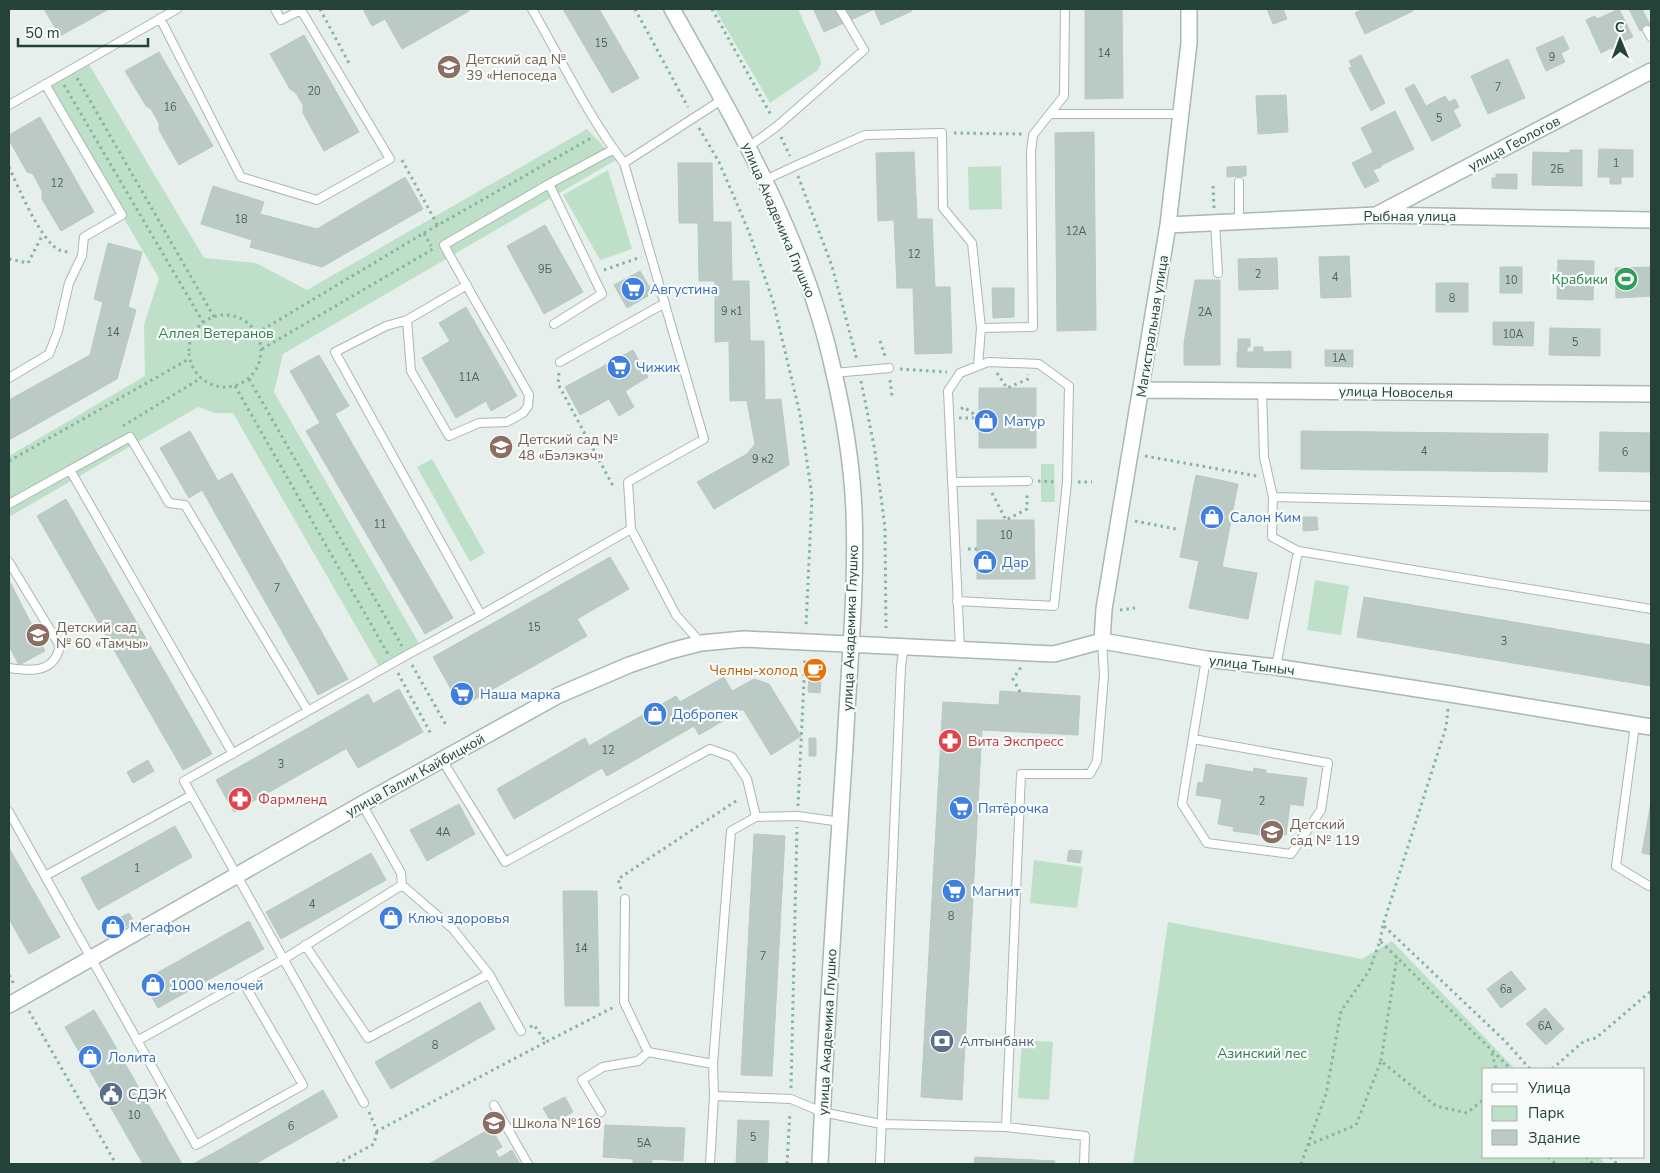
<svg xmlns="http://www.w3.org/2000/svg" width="1660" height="1173" font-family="'Nunito Sans',sans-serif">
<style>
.green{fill:#bfe0c8}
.building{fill:#bbcac4;stroke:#b8c9c2}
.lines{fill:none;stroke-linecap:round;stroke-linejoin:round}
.lane-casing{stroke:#a8b8b2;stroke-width:10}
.street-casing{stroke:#a8b8b2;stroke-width:18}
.path{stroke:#86b3a5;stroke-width:3;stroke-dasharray:2.5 4;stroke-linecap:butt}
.lane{stroke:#fff;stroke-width:8}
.street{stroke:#fff;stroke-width:15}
.labels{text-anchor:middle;stroke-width:4.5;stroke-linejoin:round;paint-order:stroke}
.number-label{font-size:11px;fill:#4a645c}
.education-label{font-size:14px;fill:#785e54;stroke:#f7fbf9;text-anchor:start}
.street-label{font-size:14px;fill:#24423a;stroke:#f7fbf9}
.leisure-label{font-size:14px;fill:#27864d;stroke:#f7fbf9;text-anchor:end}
.shop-label{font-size:14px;fill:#366cbe;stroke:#f7fbf9;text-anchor:start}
.park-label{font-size:14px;fill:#2d7a4b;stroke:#f7fbf9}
.food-label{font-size:14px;fill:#c56008;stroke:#f7fbf9;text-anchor:end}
.health-label{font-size:14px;fill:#be3a42;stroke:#f7fbf9;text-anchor:start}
.service-label{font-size:14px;fill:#4e5e75;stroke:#f7fbf9;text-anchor:start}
</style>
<rect width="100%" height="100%" fill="#e6efeb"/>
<path class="green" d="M 715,9 L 798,9 L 820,58 L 821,63 L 818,70 L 770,103 Z
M 87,61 L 204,258 L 256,263 L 307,290 L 587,129 L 616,160 L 283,354 L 274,392 L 420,645 L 380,668 L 233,413 L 215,413 L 198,407 L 9,517 L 9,456 L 145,376 L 144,325 L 159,278 L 45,85 Z
M 1001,166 L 1002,209 L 969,210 L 968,167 Z
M 608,170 L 632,249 L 600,260 L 563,195 Z
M 432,459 L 485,553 L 470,562 L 417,467 Z
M 1041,464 L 1054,464 L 1055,502 L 1041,502 Z
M 1315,580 L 1349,586 L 1341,635 L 1307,630 Z
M 1034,860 L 1083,867 L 1077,908 L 1030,903 Z
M 1168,922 L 1362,959 L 1392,941 L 1515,1069 L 1484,1069 L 1484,1157 L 1599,1157 L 1606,1164 L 1133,1164 Z
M 1022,1040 L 1053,1042 L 1049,1100 L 1018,1098 Z"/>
<path class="building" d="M 44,9 L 109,9 L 60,36 Z
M 363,9 L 468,9 L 469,11 L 402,49 L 385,19 L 372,26 Z
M 563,9 L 599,9 L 639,78 L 612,93 Z
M 816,9 L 875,9 L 824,32 L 814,10 Z
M 874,9 L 911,9 L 912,11 L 881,25 Z
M 1085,9 L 1122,9 L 1123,98 L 1085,99 Z
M 1267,9 L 1283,9 L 1287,19 L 1273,24 Z
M 1363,9 L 1412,9 L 1413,11 L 1365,34 L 1355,13 Z
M 1619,9 L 1633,37 L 1623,41 L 1624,44 L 1623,47 L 1616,51 L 1611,48 L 1601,53 L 1586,20 L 1595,16 L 1597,19 Z
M 1629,9 L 1642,9 L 1651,26 L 1640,31 Z
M 304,35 L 359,132 L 324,151 L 303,113 L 303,105 L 296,93 L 290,89 L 270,54 Z
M 1563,36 L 1569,49 L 1561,53 L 1565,62 L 1546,71 L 1536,48 Z
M 159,52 L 213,146 L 179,165 L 159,130 L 159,123 L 151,109 L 146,106 L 125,71 Z
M 1361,55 L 1385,103 L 1371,111 L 1349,68 L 1352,67 L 1349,61 Z
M 1508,59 L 1525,98 L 1488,114 L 1471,76 Z
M 1414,84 L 1426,106 L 1445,96 L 1449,102 L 1455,99 L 1459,107 L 1453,110 L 1461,126 L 1432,141 L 1405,89 Z
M 1286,95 L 1288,132 L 1258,134 L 1256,96 Z
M 1395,111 L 1414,149 L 1380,166 L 1361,128 Z
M 40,117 L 94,212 L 61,231 L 42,199 L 42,191 L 33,174 L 27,172 L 9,140 L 9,135 Z
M 1094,132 L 1096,330 L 1057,331 L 1055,133 Z
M 1599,149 L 1633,150 L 1633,177 L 1621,177 L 1621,184 L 1610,184 L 1610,177 L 1598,177 Z
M 1570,150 L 1582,150 L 1582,186 L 1532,185 L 1533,152 L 1570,153 Z
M 914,152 L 917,219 L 932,219 L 935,287 L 950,287 L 952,353 L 915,354 L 913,288 L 897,288 L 894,220 L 878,221 L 876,153 Z
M 1374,152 L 1381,167 L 1373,170 L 1379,181 L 1365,188 L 1352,163 Z
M 678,163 L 712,163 L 713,222 L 731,222 L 732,281 L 749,281 L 750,341 L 764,341 L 765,400 L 730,401 L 729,341 L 715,342 L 715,281 L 699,281 L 698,223 L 679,223 Z
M 1246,166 L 1246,176 L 1227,177 L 1227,167 Z
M 1496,174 L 1517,174 L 1517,189 L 1492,188 L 1492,178 L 1496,178 Z
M 405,177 L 423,209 L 322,267 L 250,247 L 252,240 L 201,224 L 213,186 L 264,202 L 260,214 L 317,229 Z
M 545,225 L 583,292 L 544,314 L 507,246 Z
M 108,243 L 142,252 L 128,307 L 136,310 L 117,379 L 9,440 L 9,400 L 90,355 L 103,302 L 94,299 Z
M 1349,256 L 1351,297 L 1321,298 L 1319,257 Z
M 1277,258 L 1278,289 L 1239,290 L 1238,259 Z
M 1558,260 L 1594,261 L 1593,300 L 1557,299 Z
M 1500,267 L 1522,267 L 1522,293 L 1500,293 Z
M 1651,267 L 1651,296 L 1616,298 L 1615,268 Z
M 640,271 L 653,293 L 627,308 L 614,285 Z
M 1195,280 L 1220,280 L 1220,365 L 1184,365 L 1184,343 Z
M 1436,283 L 1468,283 L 1468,312 L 1436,312 Z
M 992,288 L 1014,288 L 1014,317 L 993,318 Z
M 466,307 L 517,396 L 491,411 L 486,401 L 456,418 L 422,358 L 450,341 L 439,323 Z
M 1493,322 L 1534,322 L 1533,346 L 1493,345 Z
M 1550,328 L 1600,329 L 1600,356 L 1549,355 Z
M 1238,339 L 1250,339 L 1250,347 L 1247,347 L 1247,352 L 1238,352 Z
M 1254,347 L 1263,347 L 1263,352 L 1291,351 L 1291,368 L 1237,367 L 1237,352 L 1254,352 Z
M 633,350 L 648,377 L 625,391 L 634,407 L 619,416 L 609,399 L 580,415 L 565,387 Z
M 1325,350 L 1353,350 L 1353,367 L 1325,366 Z
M 319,355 L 349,406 L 335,414 L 453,618 L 425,634 L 306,431 L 320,423 L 290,371 Z
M 979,388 L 1036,388 L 1036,448 L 979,448 Z
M 781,399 L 789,465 L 714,509 L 697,482 L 747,454 L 755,444 L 747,401 Z
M 190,431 L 218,481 L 232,473 L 348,679 L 318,695 L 202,490 L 189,498 L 160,448 Z
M 1301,431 L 1548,434 L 1547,472 L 1301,469 Z
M 1600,432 L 1651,433 L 1651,472 L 1599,471 Z
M 1196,475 L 1238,484 L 1222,567 L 1257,573 L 1248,619 L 1189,608 L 1199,561 L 1180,557 Z
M 66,499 L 212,754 L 183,770 L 37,516 Z
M 1303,517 L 1317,517 L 1318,530 L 1303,531 Z
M 977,520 L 1034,520 L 1035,579 L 977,579 Z
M 610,557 L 629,589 L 577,619 L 587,636 L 461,707 L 433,657 Z
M 9,580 L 45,651 L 19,665 L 10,648 L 9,649 Z
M 1364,597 L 1651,645 L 1651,686 L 1357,637 Z
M 724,677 L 732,691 L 754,679 L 769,684 L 801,736 L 771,755 L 743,709 L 699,735 L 694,726 L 607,776 L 602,768 L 514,819 L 497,789 L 585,738 L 589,746 L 676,696 L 680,702 Z
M 809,678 L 821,679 L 820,693 L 808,692 Z
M 399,689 L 423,732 L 358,768 L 346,748 L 386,726 L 374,703 Z
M 1000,691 L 1080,696 L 1078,735 L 982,730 L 962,1100 L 921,1097 L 943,702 L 999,705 Z
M 368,694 L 386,726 L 234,812 L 216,780 Z
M 809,738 L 816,738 L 816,756 L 809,756 Z
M 148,760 L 154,771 L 133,783 L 127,772 Z
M 1206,764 L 1253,772 L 1254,768 L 1266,770 L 1266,773 L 1307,778 L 1303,806 L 1290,804 L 1286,835 L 1270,832 L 1269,836 L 1233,831 L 1234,827 L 1218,824 L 1222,799 L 1196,795 L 1198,782 L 1203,783 Z
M 1651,802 L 1651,855 L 1642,853 Z
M 459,804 L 475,834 L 427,861 L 410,830 Z
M 175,826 L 192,857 L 98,910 L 81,878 Z
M 754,834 L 785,836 L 772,1076 L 741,1075 Z
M 9,848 L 60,937 L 29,954 L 9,919 Z
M 1069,850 L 1082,851 L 1080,863 L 1067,861 Z
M 371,853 L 386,880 L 281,939 L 266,912 Z
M 563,891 L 597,891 L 599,1006 L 565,1006 Z
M 129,913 L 134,922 L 113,934 L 108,924 Z
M 249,921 L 264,949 L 158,1008 L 143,981 Z
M 1511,971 L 1526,989 L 1501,1008 L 1487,989 Z
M 480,1002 L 495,1029 L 391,1089 L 375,1062 Z
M 1545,1008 L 1564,1029 L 1546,1045 L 1526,1024 Z
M 94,1010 L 106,1030 L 182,1164 L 143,1164 L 65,1027 Z
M 323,1090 L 338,1117 L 255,1164 L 227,1164 L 219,1150 Z
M 565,1097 L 573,1112 L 552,1124 L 543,1108 Z
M 738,1120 L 769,1121 L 767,1164 L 736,1164 Z
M 605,1125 L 685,1128 L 683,1161 L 652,1159 L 652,1164 L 633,1164 L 633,1159 L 603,1157 Z
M 491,1128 L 502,1147 L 495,1151 L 499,1158 L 512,1150 L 520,1164 L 429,1164 Z
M 219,1150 L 227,1164 L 193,1164 Z
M 975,1157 L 1055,1161 L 1054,1164 L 974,1164 Z"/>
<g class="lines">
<g class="lane-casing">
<path id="lane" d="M 532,9 C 561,59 589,118 624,163
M 160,18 L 241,177 L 317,200 L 390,159 L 301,10 L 281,20 L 275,9
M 1647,30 L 1651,37
M 9,105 L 177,9
M 1050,114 L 1181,114
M 748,147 L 776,127 L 864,50 L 840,9
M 765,180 L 795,166 L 865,135 L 942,133 L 943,208 L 972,243 L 981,328 L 1033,327 L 1031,152 L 1033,135 L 1064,96 L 1065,9
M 1239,182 L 1239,222
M 549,184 L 602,294 L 554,324
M 1215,223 L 1218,273
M 467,285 L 407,320 L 411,371 L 449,436 L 479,423 L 507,422 L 523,413 L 528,406 L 529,395 C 501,345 472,296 444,245 L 549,184 L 614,149
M 407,320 L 386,326 L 335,352 L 481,615
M 560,362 L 665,303
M 978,366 L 981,328
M 834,373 L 889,368
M 9,378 L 49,354 L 58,331 L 69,283 L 82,256 L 84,237 L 122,215 L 45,84
M 1262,390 L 1264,457 L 1273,497 L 1272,537 L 1298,551 L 1276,667
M 952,482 L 1028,481
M 1273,497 L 1651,506
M 9,504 L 70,470
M 631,529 L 628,482 L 704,439 L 624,163 L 723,99
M 1298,551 L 1651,609
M 9,562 L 60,646 C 54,674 30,671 9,668
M 957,601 L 1054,606 L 1067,482 L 1069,386 L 1039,364 L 988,362 L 960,373 L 948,391 L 960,649
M 1635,725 L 1616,866 L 1649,886
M 1193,739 L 1328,763 L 1321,810 L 1291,854 L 1207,843 L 1182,804 L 1206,659
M 233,754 L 70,470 L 130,437 L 169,503 L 185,505 L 308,711
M 442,760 L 505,862 L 710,749 L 732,757 L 747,779 L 756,817 L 798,816 L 841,822
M 9,812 L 196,1145 L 303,1085 L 243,982
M 756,817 L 731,831 L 713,1064 L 714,1096 L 791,1099 L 822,1112 L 881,1124 L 1006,1127 L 1085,1136 L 1084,1164
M 45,876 L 192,795
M 625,899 L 624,1002 L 648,1052 L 713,1064
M 305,945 L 368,1038 L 489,974 L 453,929 L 402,885
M 489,974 L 521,1031
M 137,1041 L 284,959 L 402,885 L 401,873 L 362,804
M 364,1103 L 184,781 L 407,655 L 481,615 L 631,529 L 676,615 L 701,643
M 494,1105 L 528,1164
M 601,1112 L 582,1080 L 603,1067 L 638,1061 L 648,1052
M 1006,1127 L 1021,774 L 1090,774 L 1097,761 L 1104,675 L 1102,641
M 710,1164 L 714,1096
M 880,1164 L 901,666 L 904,646"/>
</g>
<g class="street-casing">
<path id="street" d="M 672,9 C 736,123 805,240 833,369 C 844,415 852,464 854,511 C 857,589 849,667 845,745 C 836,885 826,1024 820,1164
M 1378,214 L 1651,71
M 1168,225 L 1377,215 L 1651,220
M 1141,390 L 1651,394
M 1102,641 L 1104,609 L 1168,225 L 1189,43 L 1189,9
M 9,1005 L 362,804 L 559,695 L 629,665 L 670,651 L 701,643 L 744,639 L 1054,654 L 1102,641 L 1206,659 L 1276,667 L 1450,694 L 1651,727"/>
</g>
<path class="path" d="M 320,9 L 350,65
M 635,9 L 688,107
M 712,9 L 771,115
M 77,78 L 214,317
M 64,85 L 203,322
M 699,128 L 719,162 L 749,232 L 773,301 L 800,414 L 812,496 L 806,626
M 954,133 L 1023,134
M 781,137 L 790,156
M 402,160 L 438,226
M 9,167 C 18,187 41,241 59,250 C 63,251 67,252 71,253
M 798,176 L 832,266 L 857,360
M 1213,186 L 1214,208
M 424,233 L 593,137
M 9,259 L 28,263 L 43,234
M 604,270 L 641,257
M189 351a36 36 0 1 1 72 0a36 36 0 1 1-72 0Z
M 257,333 L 424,233 L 431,246
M 880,341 L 885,356
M 262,349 L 433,249
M 900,369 L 947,372
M 559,373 L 558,384 L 612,484 L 616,483
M 997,373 L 1007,388 L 1028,379 L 1028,374
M 249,379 L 402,646
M 890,380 L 892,396
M 861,381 L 875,451 L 885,528 L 886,628
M 235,386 L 388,654
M 961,409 L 964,407 L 979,418
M 959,418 L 978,418
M 123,426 L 201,378
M 1145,456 L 1257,476
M 9,461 L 189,359
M 1038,481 L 1057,482
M 1078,482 L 1092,482
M 992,493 L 1006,520 L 1027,509 L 1027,492
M 1135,521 L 1176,529
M 968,549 L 977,549
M 1120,610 L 1135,608
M 412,665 L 446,725
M 398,673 L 431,734
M 1020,692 L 1013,679 L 1021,667
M 1448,709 L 1446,727 L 1383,925 L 1506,1042 L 1530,1069
M 798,806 L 805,659
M 621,889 L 618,879 L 739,799
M 1380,941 L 1383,925
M 9,975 L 15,986
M 29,1011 L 116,1164
M 530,1027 L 534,1025 L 546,1042 L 614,1007
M 1492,1053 L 1496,1069
M 1381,1061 L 1397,957
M 1552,1069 L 1584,1041 L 1596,1038 L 1651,991
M 791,1088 L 797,827
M 369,1112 L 377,1131 L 546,1042
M 1308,1145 L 1356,1125 L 1381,1061 L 1436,1106 L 1467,1113 L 1484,1099
M 1548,1157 L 1556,1164
M 1586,1157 L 1593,1164
M 1610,1157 L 1617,1164
M 337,1164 L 374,1144 L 377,1131
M 787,1164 L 790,1112
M 1301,1164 L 1326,1094 L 1341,1011 L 1369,971 L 1380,941 L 1511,1069"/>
<use href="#lane" class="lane"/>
<use href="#street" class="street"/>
</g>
<defs>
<g id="school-disc" transform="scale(1.25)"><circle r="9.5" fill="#8d6e63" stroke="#f7fbf9"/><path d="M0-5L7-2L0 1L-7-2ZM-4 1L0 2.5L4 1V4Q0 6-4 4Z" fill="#fff"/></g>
<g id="stadium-disc" transform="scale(1.25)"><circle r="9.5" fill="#2e9e5b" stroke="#f7fbf9"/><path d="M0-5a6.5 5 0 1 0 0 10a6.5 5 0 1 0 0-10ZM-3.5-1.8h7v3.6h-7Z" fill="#fff"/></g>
<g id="supermarket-disc" transform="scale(1.25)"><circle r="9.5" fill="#3f7fe0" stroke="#f7fbf9"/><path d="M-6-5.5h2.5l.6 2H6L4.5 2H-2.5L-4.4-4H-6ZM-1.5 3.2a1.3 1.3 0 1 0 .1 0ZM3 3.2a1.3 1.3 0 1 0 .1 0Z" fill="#fff"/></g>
<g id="shop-disc" transform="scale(1.25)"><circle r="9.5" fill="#3f7fe0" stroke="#f7fbf9"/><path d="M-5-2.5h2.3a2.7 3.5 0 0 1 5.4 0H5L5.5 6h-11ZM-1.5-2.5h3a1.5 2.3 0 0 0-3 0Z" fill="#fff"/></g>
<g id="cafe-disc" transform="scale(1.25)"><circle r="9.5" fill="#e8710a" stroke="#f7fbf9"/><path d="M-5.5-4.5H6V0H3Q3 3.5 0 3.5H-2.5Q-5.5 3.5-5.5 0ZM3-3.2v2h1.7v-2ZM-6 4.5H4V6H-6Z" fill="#fff"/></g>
<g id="pharmacy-disc" transform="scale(1.25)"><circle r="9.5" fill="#e0444e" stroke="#f7fbf9"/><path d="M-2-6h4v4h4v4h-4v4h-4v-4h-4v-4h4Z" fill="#fff"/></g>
<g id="bank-disc" transform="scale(1.25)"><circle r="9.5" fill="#5c6f8a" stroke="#f7fbf9"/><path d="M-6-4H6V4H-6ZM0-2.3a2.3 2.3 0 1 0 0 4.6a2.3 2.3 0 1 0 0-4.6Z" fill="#fff"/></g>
<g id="civic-disc" transform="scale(1.25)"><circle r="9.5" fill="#5c6f8a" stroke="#f7fbf9"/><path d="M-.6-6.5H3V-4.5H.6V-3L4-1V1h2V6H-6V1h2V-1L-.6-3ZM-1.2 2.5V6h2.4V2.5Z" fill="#fff"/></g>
</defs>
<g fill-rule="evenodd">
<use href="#school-disc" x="449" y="67"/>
<use href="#stadium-disc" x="1626" y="279"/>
<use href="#supermarket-disc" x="633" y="289"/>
<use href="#supermarket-disc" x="619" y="367"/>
<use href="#shop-disc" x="986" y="421"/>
<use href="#school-disc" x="501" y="447"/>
<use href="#shop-disc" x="1212" y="517"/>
<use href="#shop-disc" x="985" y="562"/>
<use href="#school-disc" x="38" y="635"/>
<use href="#cafe-disc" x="815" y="670"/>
<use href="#supermarket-disc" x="462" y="694"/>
<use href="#shop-disc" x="655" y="714"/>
<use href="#pharmacy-disc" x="950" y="741"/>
<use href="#pharmacy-disc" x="240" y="799"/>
<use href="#supermarket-disc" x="961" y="808"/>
<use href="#school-disc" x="1272" y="832"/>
<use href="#supermarket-disc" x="954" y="891"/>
<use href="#shop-disc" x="391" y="918"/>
<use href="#shop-disc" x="113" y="927"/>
<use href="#shop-disc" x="153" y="985"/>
<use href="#bank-disc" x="942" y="1041"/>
<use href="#shop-disc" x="90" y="1057"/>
<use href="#civic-disc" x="111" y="1094"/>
<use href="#school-disc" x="494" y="1123"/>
</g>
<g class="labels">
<g class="number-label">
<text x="601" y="47">15</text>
<text x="1104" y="57">14</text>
<text x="1552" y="61">9</text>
<text x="1498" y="91">7</text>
<text x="314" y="95">20</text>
<text x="170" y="111">16</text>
<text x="1439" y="122">5</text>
<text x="1616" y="167">1</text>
<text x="1557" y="173">2Б</text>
<text x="57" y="187">12</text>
<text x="241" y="223">18</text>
<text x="1076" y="235">12А</text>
<text x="914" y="258">12</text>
<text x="545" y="273">9Б</text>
<text x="1258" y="278">2</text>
<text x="1335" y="281">4</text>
<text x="1511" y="284">10</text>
<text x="1452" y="302">8</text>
<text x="732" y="315">9 к1</text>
<text x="1205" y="316">2А</text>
<text x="113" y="336">14</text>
<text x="1513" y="338">10А</text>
<text x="1575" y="346">5</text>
<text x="1339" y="362">1А</text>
<text x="469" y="381">11А</text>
<text x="1424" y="455">4</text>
<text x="1625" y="456">6</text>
<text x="763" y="463">9 к2</text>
<text x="380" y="528">11</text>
<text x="1006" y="539">10</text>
<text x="277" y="592">7</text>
<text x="534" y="631">15</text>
<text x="1504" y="645">3</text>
<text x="608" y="754">12</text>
<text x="281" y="768">3</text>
<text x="1262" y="805">2</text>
<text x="443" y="836">4А</text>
<text x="137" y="872">1</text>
<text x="312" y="908">4</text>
<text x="951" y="920">8</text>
<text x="581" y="952">14</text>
<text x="763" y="960">7</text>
<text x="1506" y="993">6а</text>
<text x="1545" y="1030">6А</text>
<text x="435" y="1049">8</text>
<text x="134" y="1119">10</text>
<text x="291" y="1130">6</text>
<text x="753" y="1141">5</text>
<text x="644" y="1147">5А</text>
</g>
<g class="education-label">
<text x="466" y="64">Детский сад №<tspan x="466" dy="16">39 «Непоседа</tspan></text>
<text x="518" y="444">Детский сад №<tspan x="518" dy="16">48 «Бэлэкэч»</tspan></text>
<text x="56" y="632">Детский сад<tspan x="56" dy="16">№ 60 «Тамчы»</tspan></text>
<text x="1290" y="829">Детский<tspan x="1290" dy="16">сад № 119</tspan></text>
<text x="512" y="1128">Школа №169</text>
</g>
<g class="street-label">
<text transform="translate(1514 143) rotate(-28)" y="5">улица Геологов</text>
<text x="1410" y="221">Рыбная улица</text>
<text transform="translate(779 220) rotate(67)" y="5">улица Академика Глушко</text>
<text transform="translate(1152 326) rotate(-81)" y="5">Магистральная улица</text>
<text transform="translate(1396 392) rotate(1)" y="5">улица Новоселья</text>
<text transform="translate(850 628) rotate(-88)" y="5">улица Академика Глушко</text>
<text transform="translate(1252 665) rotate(7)" y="5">улица Тыныч</text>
<text transform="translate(415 775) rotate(-29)" y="5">улица Галии Кайбицкой</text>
<text transform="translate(827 1032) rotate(-87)" y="5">улица Академика Глушко</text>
</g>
<g class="leisure-label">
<text x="1608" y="284">Крабики</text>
</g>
<g class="shop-label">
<text x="650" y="294">Августина</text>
<text x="636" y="372">Чижик</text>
<text x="1004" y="426">Матур</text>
<text x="1230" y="522">Салон Ким</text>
<text x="1002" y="567">Дар</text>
<text x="480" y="699">Наша марка</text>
<text x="672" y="719">Добропек</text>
<text x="978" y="813">Пятёрочка</text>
<text x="972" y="896">Магнит</text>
<text x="408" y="923">Ключ здоровья</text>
<text x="130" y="932">Мегафон</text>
<text x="170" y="990">1000 мелочей</text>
<text x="108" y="1062">Лолита</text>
</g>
<g class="park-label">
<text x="216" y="338">Аллея Ветеранов</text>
<text x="1262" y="1058">Азинский лес</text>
</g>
<g class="food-label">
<text x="798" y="675">Челны-холод</text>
</g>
<g class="health-label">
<text x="968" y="746">Вита Экспресс</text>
<text x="258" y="804">Фармленд</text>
</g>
<g class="service-label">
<text x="960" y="1046">Алтынбанк</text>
<text x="128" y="1099">СДЭК</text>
</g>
</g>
<rect width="1660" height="1173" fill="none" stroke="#24423a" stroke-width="20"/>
<rect x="1482" y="1068" width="162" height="90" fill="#f7fbf9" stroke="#a3b1ad"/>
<rect x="1492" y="1084" width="25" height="8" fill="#ffffff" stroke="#a3b1ad"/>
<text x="1528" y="1093" font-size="15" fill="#24423a">Улица</text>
<rect x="1492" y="1106" width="25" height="15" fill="#bfe0c8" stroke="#a3b1ad"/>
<text x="1528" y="1118" font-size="15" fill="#24423a">Парк</text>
<rect x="1492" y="1130" width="25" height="15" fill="#bbcac4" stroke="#a3b1ad"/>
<text x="1528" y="1143" font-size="15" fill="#24423a">Здание</text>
<g transform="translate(1620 40) rotate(359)" stroke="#f7fbf9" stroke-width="4" paint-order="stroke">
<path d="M0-4L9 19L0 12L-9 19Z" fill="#24423a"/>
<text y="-8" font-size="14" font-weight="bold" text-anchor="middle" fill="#24423a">С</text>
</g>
<path d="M18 38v8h130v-8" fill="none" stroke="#24423a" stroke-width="2.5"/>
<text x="25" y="38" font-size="15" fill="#24423a" stroke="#f7fbf9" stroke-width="4" paint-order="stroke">50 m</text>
</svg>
